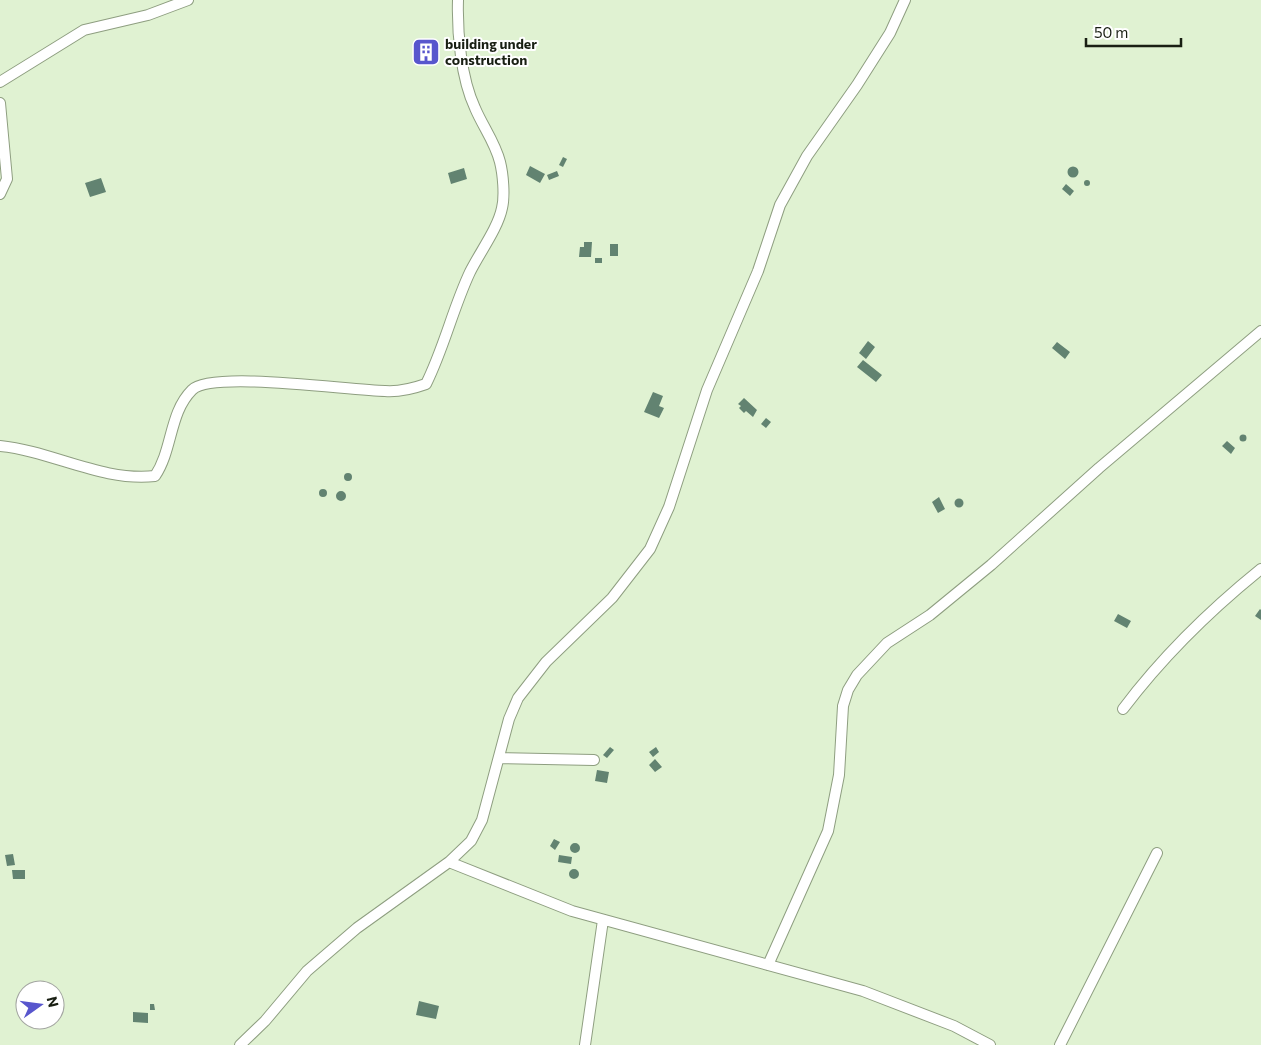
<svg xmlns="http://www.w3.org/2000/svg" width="1261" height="1045" font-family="Commissioner,sans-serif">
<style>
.building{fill:#628371}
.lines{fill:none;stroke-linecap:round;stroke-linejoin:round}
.street-casing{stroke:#8e9e80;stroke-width:12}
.street{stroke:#fff;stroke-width:10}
.labels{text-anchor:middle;stroke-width:4;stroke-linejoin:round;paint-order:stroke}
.poi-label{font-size:14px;font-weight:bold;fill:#191f13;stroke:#fff;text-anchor:start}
</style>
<rect width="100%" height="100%" fill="#e0f2d2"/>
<path class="building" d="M 433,42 L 435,55 L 419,56 L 418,48 L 427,47 L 427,43 Z
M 563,157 L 567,159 L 563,167 L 559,165 Z
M 530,166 L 545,174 L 540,183 L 526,175 Z
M1067.5 172a5.5 5.5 0 1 1 11 0a5.5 5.5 0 1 1-11 0Z
M 464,168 L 467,179 L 451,184 L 448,173 Z
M 557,171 L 559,176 L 549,180 L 547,175 Z
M 101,178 L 106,192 L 90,197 L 85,183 Z
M1084 183a3 3 0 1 1 6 0a3 3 0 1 1-6 0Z
M 1066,184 L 1074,191 L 1070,196 L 1062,189 Z
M 584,242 L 592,242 L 591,257 L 579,257 L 580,247 L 584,247 Z
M 610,244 L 618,244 L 618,256 L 610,256 Z
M 595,258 L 602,258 L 602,263 L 595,263 Z
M 868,341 L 875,347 L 866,359 L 859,353 Z
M 1057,342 L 1070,352 L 1065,359 L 1052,348 Z
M 863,360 L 882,375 L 876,382 L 857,367 Z
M 653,392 L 663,396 L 659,406 L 664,408 L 659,418 L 644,412 Z
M 744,398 L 757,410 L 753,417 L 746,411 L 744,413 L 739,408 L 741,406 L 738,404 Z
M 766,418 L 771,422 L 766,428 L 761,424 Z
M1239.5 438a3.5 3.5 0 1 1 7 0a3.5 3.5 0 1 1-7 0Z
M 1227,441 L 1235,448 L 1231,454 L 1222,446 Z
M344 477a4 4 0 1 1 8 0a4 4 0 1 1-8 0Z
M319 493a4 4 0 1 1 8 0a4 4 0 1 1-8 0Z
M336 496a5 5 0 1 1 10 0a5 5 0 1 1-10 0Z
M 939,497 L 945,509 L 938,513 L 932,502 Z
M954.5 503a4.5 4.5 0 1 1 9 0a4.5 4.5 0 1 1-9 0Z
M 1260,609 L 1261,610 L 1261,620 L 1255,616 Z
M 1118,614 L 1131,621 L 1127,628 L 1114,621 Z
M 610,747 L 614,750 L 607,758 L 603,755 Z
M 656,747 L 659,752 L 653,757 L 649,752 Z
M 655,759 L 662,767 L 655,772 L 649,765 Z
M 597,770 L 609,772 L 607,783 L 595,781 Z
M 554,839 L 560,842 L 555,850 L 550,846 Z
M570 848a5 5 0 1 1 10 0a5 5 0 1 1-10 0Z
M 13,854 L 15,865 L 7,866 L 5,855 Z
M 559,855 L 572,857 L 571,864 L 558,862 Z
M569 874a5 5 0 1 1 10 0a5 5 0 1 1-10 0Z
M 12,870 L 25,870 L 25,879 L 13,879 Z
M 419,1001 L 439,1006 L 436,1019 L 416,1015 Z
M 150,1004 L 154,1004 L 155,1010 L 150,1010 Z
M 133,1012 L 148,1013 L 148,1023 L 133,1022 Z"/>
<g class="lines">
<g class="street-casing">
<path id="street" d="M 0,82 L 84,30 L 148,15 L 188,0
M 0,103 L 7,179 L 0,194
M 0,446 C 52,451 102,482 155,476 C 173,449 169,413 192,390 C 212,370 352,391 385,391 C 399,392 412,389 426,384 C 444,348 453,308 470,272 C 480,252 498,228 502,208 C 505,196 503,174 500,162 C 495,142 483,127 475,108 C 461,78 457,33 458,0
M 1123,709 C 1163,656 1209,611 1261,569
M 499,758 L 594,760
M 449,862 L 572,911 L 863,991 L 954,1026 L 990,1045
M 768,965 L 828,831 L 839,775 L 843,706 L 848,690 L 857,675 L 887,643 L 930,615 L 991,565 L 1099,468 L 1261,331
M 240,1045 L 265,1021 L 307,971 L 357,928 L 449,862 L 471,841 L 482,820 L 509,719 L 518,698 L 546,662 L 612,598 L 650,549 L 669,507 L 707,390 L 758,271 L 780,205 L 807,156 L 857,85 L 890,33 L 905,0
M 585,1045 L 603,920
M 1060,1045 L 1157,853"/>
</g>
<use href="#street" class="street"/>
</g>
<defs>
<g id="building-square" transform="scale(1.4375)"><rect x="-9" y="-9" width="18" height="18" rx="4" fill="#5856cd" stroke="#fff"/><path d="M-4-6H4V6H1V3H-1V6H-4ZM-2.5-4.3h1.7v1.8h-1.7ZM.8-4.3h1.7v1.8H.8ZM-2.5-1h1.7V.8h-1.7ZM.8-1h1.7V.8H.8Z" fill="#fff"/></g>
</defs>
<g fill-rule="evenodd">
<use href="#building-square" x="426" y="52"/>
</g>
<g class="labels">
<g class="poi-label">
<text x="445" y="49">building under<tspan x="445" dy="16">construction</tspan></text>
</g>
</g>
<g transform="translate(40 1005) rotate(76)"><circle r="24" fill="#ffffff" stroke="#a3a5a1"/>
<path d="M0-4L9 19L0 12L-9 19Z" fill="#5856cd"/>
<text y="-8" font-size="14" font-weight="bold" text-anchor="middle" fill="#191f13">N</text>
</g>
<path d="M1086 38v8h95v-8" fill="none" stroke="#191f13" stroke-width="2.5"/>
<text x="1094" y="38" font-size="15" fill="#191f13" stroke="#ffffff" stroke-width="4" paint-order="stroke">50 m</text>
</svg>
